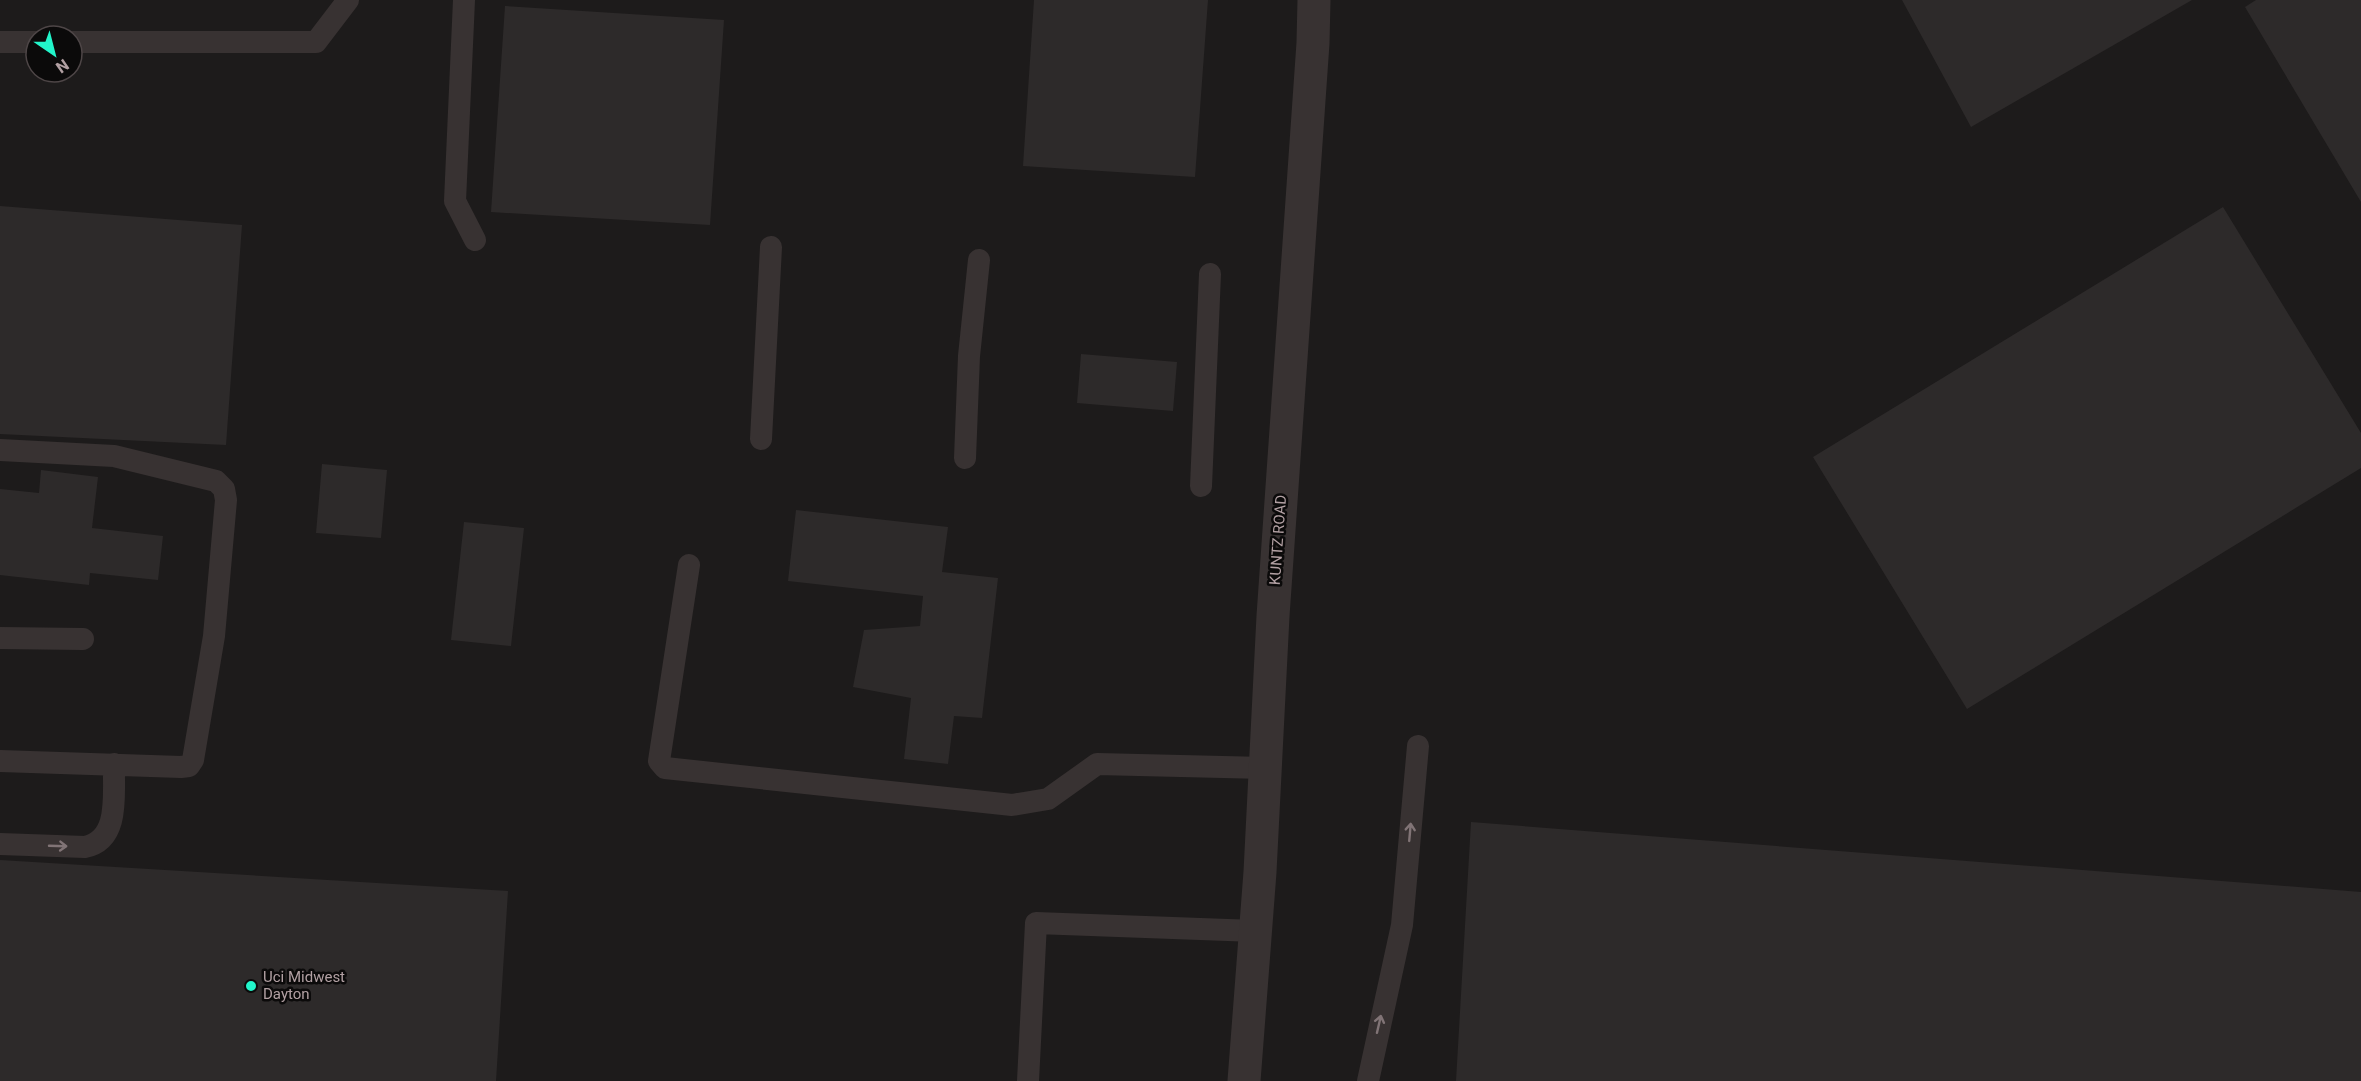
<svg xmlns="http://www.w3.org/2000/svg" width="2361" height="1081" font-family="Roboto,sans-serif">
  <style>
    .built { fill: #1d1b1b; fill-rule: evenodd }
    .building { fill: #2d2a2a }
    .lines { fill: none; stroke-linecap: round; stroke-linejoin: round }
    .service { stroke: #383232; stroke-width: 22 }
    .minor { stroke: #383232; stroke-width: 33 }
    .oneway { stroke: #817476 }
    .poi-dot { fill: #22f5ca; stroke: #0b0a0a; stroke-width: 2 }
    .labels { text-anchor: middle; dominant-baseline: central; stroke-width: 5; stroke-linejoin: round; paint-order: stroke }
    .street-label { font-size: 15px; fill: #b2a0a3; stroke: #0b0a0a }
    .poi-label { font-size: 15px; fill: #b2a0a3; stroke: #0b0a0a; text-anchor: start }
  </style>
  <rect width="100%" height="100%" fill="#110f0f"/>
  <path class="built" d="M0,0H2361V1081H0ZM36,36H72V72H36Z"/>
  <path class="building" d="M1034,0H1208L1195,177L1023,166Z
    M1902,0H2192L1971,127Z
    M2256,0H2361V202L2245,7Z
    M505,6L724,20L710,225L491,212Z
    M0,206L242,225L226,445L0,434Z
    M2223,207L2361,433V468L1967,709L1813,457Z
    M1081,354L1177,362L1173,411L1077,403Z
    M322,464L387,470L381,538L316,533Z
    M41,470L98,477L92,528L163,536L158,580L90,573L89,585L0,575V489L39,493Z
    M796,510L948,527L942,572L998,578L982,718L954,716L948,764L904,759L911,698L853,687L864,630L920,626L923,596L788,581Z
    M464,522L524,528L511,646L451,640Z
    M1471,822L2361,892V1081H1456Z
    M0,860L508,891L496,1081H0Z"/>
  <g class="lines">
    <path class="service" d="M464,0L455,201L475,240
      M0,42H36
      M72,42H316L348,0
      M761,439L771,247
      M0,450L114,456L216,481L224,489L226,500L214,636L193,760L189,766L181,767L0,761
      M965,458L969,356L979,260
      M1201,486L1210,274
      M689,565L659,761L665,768L1012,805L1048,799L1097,764L1265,768
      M0,638L83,639
      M0,844L85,847C121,840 113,792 114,764
      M1028,1081L1036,923L1255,931
      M1368,1081L1402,925L1418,746"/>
    <path class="minor" d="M1244,1081L1260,872L1273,616L1313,43L1314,0"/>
  </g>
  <defs><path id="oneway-shaft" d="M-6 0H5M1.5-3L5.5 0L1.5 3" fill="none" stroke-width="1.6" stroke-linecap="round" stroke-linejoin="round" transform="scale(1.5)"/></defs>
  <g class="oneway">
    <use href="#oneway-shaft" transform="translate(1410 832) rotate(-85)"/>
    <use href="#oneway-shaft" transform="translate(58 846) rotate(2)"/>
    <use href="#oneway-shaft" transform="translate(1379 1024) rotate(-77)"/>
  </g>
  <circle class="poi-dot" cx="251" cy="986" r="6"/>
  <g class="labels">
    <g class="street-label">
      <text transform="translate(1278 540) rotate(-86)">KUNTZ ROAD</text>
    </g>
    <g class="poi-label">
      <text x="263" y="977">Uci Midwest<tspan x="263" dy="17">Dayton</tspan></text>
    </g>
  </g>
  <g transform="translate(54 54) rotate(145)"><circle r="28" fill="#0b0a0a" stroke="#4e4647" stroke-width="1.5"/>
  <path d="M0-4.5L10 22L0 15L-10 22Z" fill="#22f5ca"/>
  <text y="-9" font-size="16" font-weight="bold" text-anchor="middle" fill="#b2a0a3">N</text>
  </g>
</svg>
